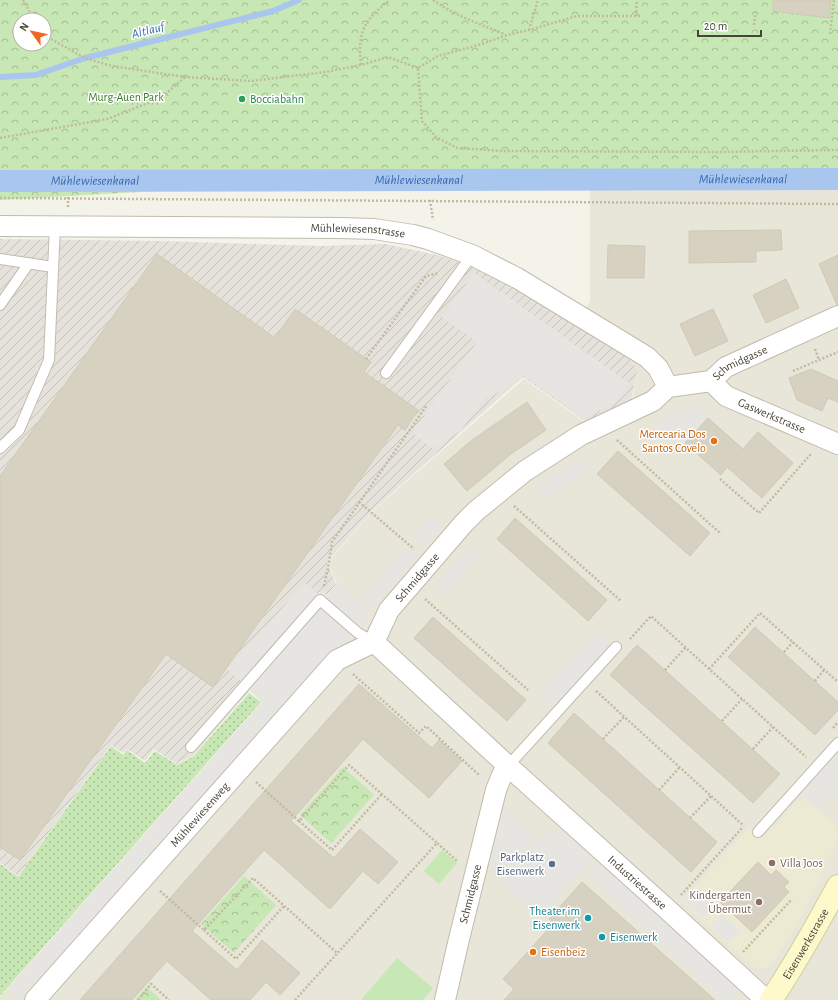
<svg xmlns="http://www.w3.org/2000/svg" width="838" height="1000" font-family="'Alegreya Sans',sans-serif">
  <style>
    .residential { fill: #e8e6d8 }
    .industrial { fill: url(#industrial-furrows) }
    .education { fill: #edead4 }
    .grass { fill: url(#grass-dots) }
    .park { fill: url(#park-crowns); fill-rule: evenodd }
    .pitch { fill: #c7e7b4 }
    .parking { fill: #e6e5e1 }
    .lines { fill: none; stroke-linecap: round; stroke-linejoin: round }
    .stream { stroke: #a9c6ee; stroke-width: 6 }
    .canal { stroke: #a9c6ee; stroke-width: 22 }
    .building { fill: #d6d1c0; stroke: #d0cab3 }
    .lane-casing { stroke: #c0bcad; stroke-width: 12 }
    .street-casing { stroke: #c0bcad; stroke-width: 22 }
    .secondary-casing { stroke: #d2cd9b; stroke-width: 24 }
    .path { stroke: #c1bb9e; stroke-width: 2.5; stroke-dasharray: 2 2; stroke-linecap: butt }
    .lane { stroke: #fff; stroke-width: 10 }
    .street { stroke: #fff; stroke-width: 20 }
    .secondary { stroke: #fdf9cb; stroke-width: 22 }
    .leisure-dot { fill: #2e9e5b; stroke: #fff; stroke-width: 1.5 }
    .food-dot { fill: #e8710a; stroke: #fff; stroke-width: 1.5 }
    .education-dot { fill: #8d6e63; stroke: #fff; stroke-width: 1.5 }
    .service-dot { fill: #5c6f8a; stroke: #fff; stroke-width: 1.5 }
    .culture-dot { fill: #0f9aa8; stroke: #fff; stroke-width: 1.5 }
    .labels { text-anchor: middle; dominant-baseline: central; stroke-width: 3; stroke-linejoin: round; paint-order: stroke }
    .park-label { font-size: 12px; fill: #3c792d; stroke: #fff }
    .leisure-label { font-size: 12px; fill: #27864d; stroke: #fff; text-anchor: start }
    .street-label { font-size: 12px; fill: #484538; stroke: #fff }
    .food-label { font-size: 12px; fill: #c56008; stroke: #fff; text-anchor: end }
    .service-label { font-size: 12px; fill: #4e5e75; stroke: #fff; text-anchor: end }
    .education-label { font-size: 12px; fill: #785e54; stroke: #fff; text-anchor: start }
    .culture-label { font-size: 12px; fill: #0d838f; stroke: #fff; text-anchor: end }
    .water-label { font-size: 13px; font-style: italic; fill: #3467b1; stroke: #fff }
  </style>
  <defs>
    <pattern id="industrial-furrows" width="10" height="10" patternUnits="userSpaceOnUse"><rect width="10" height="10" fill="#e4e2db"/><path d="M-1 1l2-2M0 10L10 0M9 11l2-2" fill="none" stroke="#c5c3bd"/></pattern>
    <pattern id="grass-dots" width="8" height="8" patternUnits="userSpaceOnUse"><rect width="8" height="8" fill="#c7e7b4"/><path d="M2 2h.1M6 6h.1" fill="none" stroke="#a4bd93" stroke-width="1.8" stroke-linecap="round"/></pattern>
    <pattern id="park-crowns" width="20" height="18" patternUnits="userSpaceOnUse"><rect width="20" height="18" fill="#c7e7b4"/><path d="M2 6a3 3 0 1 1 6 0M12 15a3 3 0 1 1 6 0" fill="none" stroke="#a4bd93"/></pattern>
  </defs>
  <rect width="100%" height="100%" fill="#f4f3ea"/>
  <path class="residential" d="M590,187H838V1000H0V997L262,702L250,691L337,584L328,562L374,510L524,379L586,423L632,401L638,369L627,356L574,328L590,301Z"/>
  <path class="industrial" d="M0,239L160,241L321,246L386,244L441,256L482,270L626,356L638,369L631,400L585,421L523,377L374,509L327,562L336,584L248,692L194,755L177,764L154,749L145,761L127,749L123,753L111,745L18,876L0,863Z"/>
  <path class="education" d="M799,799L803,802L806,799L838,828V837L816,887L797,924L771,966L765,968H756L747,961L682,901L749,827L763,838Z"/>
  <path class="grass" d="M249,693L261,702L0,996V864L18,877L111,746L123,755L127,750L145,763L155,751L177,765L194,756Z"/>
  <path class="park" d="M0,0H838V182L419,176L0,200ZM20,20H44V44H20Z
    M343,767L374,795L331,843L300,815Z
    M244,876L276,905L234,953L201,924Z
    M147,987L161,1000H135Z"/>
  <path class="pitch" d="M261,91L262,102L222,107L221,96Z
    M442,850L457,863L439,884L424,871Z
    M397,958L433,988L423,1000H361Z"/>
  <path class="parking" d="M474,273L629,383L617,401L584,419L524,376L500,392L486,396L461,430L434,449L412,433L477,342L442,317Z
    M694,405L707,417L680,448L651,423Z
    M582,459L589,471L545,498L535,488Z
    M430,516L443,527L426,547L413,536Z
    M470,545L481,554L444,596L433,586Z
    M406,546L418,556L371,610L359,600Z
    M305,583L317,593L324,591L327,595L337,584L369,612L364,624L325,659L21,999L9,989L264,701L227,669Z
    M598,630L616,647L557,712L539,695Z
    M838,743V786L818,809L796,789Z
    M505,808L535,838L521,852L524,856L549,828L559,837L564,832L593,857L538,918L500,882L518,863L514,860L501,876L490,865Z
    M599,861L738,990L729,1000H723L587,874Z
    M696,888L714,905L702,918L684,901Z
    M721,914L740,931L729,943L710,926Z"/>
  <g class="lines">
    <path class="stream" d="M0,77L36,75L85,58L273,11L299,0"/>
    <path class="canal" id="s1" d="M0,181L838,179"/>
  </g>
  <path class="building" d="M773,0H831L829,18L773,11Z
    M781,230L782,250L756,251V262L689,263V231Z
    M608,245L645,246L644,278H607Z
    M157,254L275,338L295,309L371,362L364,372L418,410L405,430L398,425L213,687L166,654L20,860L0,847V476Z
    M838,255V305H837L819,264Z
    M786,279L799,308L766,323L753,295Z
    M713,309L728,341L695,356L680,324Z
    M811,369L838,381V402L828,398L822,411L797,400L789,378Z
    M527,402L546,430L511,454L467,491L444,464L472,440Z
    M708,418L743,449L758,432L793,463L762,498L727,467L721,475L685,443Z
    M618,451L710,533L690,556L597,474Z
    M515,518L607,600L588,621L497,539Z
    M433,617L526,700L507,721L414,638Z
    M755,627L838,702V710L815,735L728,657Z
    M637,645L780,774L753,803L610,675Z
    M359,684L432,748L439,740L462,761L429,798L363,739L291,821L334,858L360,829L398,862L378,884L363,871L330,909L264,850L192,931L237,970L262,940L300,973L280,995L266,982L250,1000H211L167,961L132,1000H80Z
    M574,713L717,842L691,872L548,743Z
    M758,862L771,875L776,870L789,882L784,887L789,892L752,932L720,902Z
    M582,882L715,1000H504L514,989L503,979L554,923L549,919Z"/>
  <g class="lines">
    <g class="lane-casing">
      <path id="lane" d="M0,259L53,267
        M0,305L29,263
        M386,373L472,255
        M0,448L19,430L49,360L55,226
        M191,747L320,600L358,633L374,642
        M508,766L616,647
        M758,832L838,743"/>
    </g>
    <g class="street-casing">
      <g id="street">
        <path id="s2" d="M0,226L341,228L374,229L413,235L428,239L472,255L517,278L647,357L658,368L668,387"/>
        <path id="s3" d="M711,381L726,396L838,444"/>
        <path id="s4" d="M508,766L668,910L766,1000"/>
        <path id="s5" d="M35,1000L337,660L374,642"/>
        <path id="s6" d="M445,1000L459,939L496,790L502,775L508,766L374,642L389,610L464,523L476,511L525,471L581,435L653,401L668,387L711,381L726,367L838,316"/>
      </g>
    </g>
    <g class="secondary-casing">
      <g id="secondary">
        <path id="s7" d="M771,1000C796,963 817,925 838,886"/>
      </g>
    </g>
    <path class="path" d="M23,0L34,20
      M433,0C455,16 481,24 506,35
      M636,16L637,0
      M640,16H577L529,30L507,35L482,44L438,56L418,68L422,121L436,137L457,148L503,151L717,152L838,150
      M754,25L756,9
      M529,30L538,0
      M830,34L834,0
      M44,35L85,58L112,66L185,77L251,81L325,72L361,65L388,57L418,68
      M361,65C357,32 364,20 390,0
      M0,138L107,119L161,98L185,77
      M0,198L838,204
      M430,200L433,220
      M68,207V197
      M815,349L819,360
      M366,359L426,276L439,273
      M793,371L838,352
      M617,440L721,534
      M720,479L759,513L811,454
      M359,502L414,549
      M514,506L621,601
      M324,586L328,568L332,542L427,405
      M425,599L528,690
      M630,639L651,616L806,757
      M784,652L793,642
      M709,669L760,613L838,682
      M665,670L686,647
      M353,674L419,733L426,726L479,775
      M815,681L824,670
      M596,691L744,826
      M722,721L742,699
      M833,728L838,722
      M603,739L624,717
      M753,749L773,727
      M256,782L299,821L349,765L437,843
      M659,790L679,768
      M690,818L711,796
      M299,821L332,850L382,794
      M160,891L204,930L253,878L337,953
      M681,895L742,828
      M204,930L236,959L284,906
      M743,952L792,899
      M138,1000L151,984L169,1000
      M295,1000L437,843L456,860L458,858"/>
    <use href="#lane" class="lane"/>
    <use href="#street" class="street"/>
    <use href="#secondary" class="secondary"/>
  </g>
  <circle class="leisure-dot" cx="242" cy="99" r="4"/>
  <g class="food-dot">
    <circle cx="714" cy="441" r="4"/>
    <circle cx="533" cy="952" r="4"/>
  </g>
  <g class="education-dot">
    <circle cx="772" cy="863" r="4"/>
    <circle cx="759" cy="902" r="4"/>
  </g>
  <circle class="service-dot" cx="552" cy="864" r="4"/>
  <g class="culture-dot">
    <circle cx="588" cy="918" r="4"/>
    <circle cx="602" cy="937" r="4"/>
  </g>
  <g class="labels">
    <g class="park-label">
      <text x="126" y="97">Murg-Auen Park</text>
    </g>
    <g class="leisure-label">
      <text x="250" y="99">Bocciabahn</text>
    </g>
    <g class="street-label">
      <text stroke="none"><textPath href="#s2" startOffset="358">Mühlewiesenstrasse</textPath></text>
      <text stroke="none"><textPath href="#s6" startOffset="901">Schmidgasse</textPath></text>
      <text stroke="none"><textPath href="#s3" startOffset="71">Gaswerkstrasse</textPath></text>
      <text stroke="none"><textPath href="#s6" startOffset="504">Schmidgasse</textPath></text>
      <text stroke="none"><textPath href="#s5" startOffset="248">Mühlewiesenweg</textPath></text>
      <text stroke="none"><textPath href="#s4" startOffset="174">Industriestrasse</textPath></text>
      <text stroke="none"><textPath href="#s6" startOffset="109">Schmidgasse</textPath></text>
      <text stroke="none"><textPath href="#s7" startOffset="66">Eisenwerkstrasse</textPath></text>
    </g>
    <g class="food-label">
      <text x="706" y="434">Mercearia Dos<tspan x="706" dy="14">Santos Covelo</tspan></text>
      <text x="541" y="952" text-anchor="start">Eisenbeiz</text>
    </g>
    <g class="service-label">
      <text x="544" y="857">Parkplatz<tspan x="544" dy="14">Eisenwerk</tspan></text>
    </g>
    <g class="education-label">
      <text x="780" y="863">Villa Joos</text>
      <text x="751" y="895" text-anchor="end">Kindergarten<tspan x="751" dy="14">Übermut</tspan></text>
    </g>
    <g class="culture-label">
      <text x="580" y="911">Theater im<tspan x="580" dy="14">Eisenwerk</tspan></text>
      <text x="610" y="937" text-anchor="start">Eisenwerk</text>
    </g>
    <g class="water-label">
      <text transform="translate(148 31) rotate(-14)">Altlauf</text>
      <text stroke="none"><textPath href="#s1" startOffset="95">Mühlewiesenkanal</textPath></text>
      <text stroke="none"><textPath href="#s1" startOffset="419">Mühlewiesenkanal</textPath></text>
      <text stroke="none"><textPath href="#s1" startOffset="743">Mühlewiesenkanal</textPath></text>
    </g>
  </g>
  <g transform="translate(32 32) rotate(303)"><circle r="19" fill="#ffffff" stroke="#b6b5af"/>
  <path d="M0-3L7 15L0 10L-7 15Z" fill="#f26623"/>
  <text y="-6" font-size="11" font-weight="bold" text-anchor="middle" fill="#484538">N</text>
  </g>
  <path d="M698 30v6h63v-6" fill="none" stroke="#484538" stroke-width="2"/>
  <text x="704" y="30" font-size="12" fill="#484538" stroke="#ffffff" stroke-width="3" paint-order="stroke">20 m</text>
</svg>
